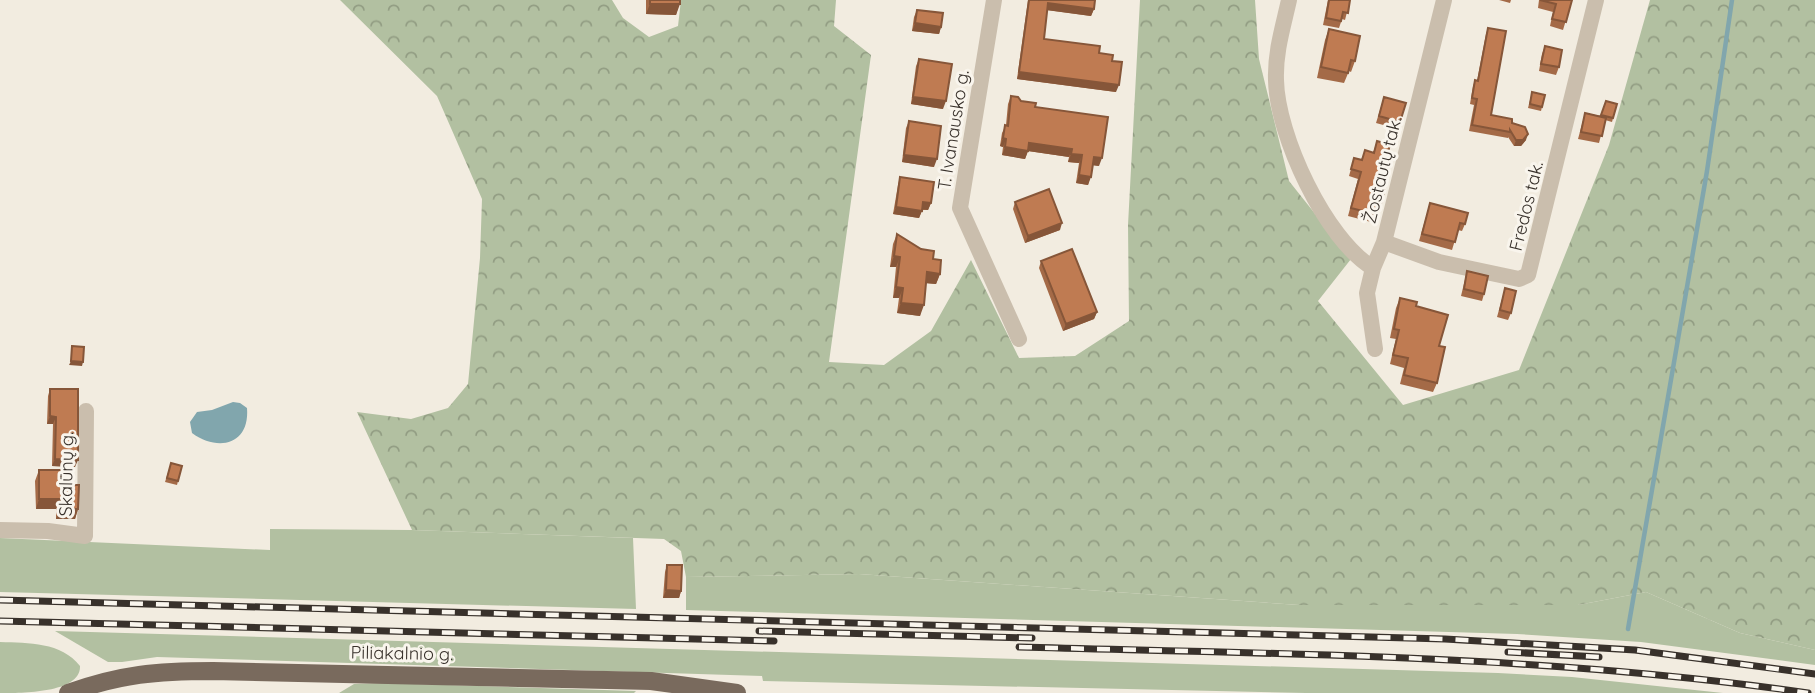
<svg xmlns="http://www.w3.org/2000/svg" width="1815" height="693" font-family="Quicksand,sans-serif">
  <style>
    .green { fill: #b2c0a1 }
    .forest { fill: url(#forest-crowns) }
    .water { fill: #81a6ad }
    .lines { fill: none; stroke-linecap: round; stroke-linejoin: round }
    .stream { stroke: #81a6ad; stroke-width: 4.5 }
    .minor { stroke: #cabead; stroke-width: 16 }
    .major { stroke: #796a5d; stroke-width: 18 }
    .rail-casing { stroke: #38312b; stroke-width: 7 }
    .rail { stroke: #f9f5ed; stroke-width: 4.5; stroke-dasharray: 13; stroke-linecap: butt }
    .wall { fill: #a46a47 }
    .shaded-wall { fill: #865639 }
    .building { fill: #bf7b52; stroke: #865639; stroke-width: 2 }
    .labels { text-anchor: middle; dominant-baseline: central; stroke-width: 6; stroke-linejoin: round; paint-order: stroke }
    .street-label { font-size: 18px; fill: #38312b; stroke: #f9f5ed }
  </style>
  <defs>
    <pattern id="forest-crowns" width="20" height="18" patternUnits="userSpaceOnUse" patternTransform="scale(1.75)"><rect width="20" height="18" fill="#b2c0a1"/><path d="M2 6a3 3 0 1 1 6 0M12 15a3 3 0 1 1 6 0" fill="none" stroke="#929d83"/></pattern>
  </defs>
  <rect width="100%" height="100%" fill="#f2ece0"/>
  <path class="green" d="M270,529L412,530L633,538L636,609L0,592V538L270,550Z
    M859,574L1299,605H1578L1646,592L1740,633L1815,650V665L1641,642L1517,634L686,610V577Z
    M55,631L1498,673L1572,677L1723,693H1306L763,681L762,676L157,657L122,662H108Z
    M0,642C29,643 61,642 80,666C81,693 22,693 0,693Z
    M384,683L636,691L634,693H339L354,684Z"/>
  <path class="forest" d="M340,0H612L623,18L649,37L678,26L681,0H836L834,26L871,55L829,362L884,365L931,331L971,260L1019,358L1075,356L1129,321L1128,225L1140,0H1255L1259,59L1289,181L1351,259L1318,301L1403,405L1519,370L1609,145L1650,0H1815V650L1740,633L1646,592L1578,605H1299L859,574L686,577L681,551L664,539L412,530L357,412L411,419L448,408L468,384L480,258L482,199L437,96Z"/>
  <path class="water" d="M233,402L240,403L247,408C250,445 218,452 192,433L190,422L197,412L212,410Z"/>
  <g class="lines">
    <path class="stream" d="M1628,629L1707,171L1732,0"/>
    <path class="minor" d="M994,0L960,208L1019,339
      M1289,0C1283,27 1275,52 1276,80C1277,135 1325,239 1373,268
      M1384,242L1439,262L1519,279L1528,275L1596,0
      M1375,349L1367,293L1373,268L1384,242L1444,0
      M0,530L48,531L85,536L86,411"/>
    <path class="major" d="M68,693C121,674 157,671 213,671L651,681L737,693"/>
    <g class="rail-casing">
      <path id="rail" d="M0,600L1445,639L1635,650L1815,674
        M0,621L774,641
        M759,631L1032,638
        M1019,647C1283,654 1547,655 1808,693
        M1508,652L1599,657"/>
    </g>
    <use href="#rail" class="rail"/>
  </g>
  <path class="wall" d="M646,0H680L676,15L646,14Z
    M1028,0H1095L1094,9L1091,16L1047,10L1044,39L1099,53L1112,61L1116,92L1017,79Z
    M1328,0H1350L1345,20L1342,19L1339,28L1323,25Z
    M1499,0H1511L1510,3Z
    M1539,0H1572L1563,30L1550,26L1553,12L1538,8Z
    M917,10L941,27L939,34L912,31L914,17Z
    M1488,28L1491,115L1512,123L1526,140L1521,146H1514L1508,137V138L1469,131L1474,105L1470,104L1473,86L1475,80L1477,81L1486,34Z
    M1329,29L1355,61L1351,72L1349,71L1344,83L1317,78L1325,40Z
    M1545,46L1559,67L1556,75L1539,71L1542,54Z
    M919,59L943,109L911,104L916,66Z
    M1532,92L1542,107L1541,111L1528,108Z
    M1011,96L1035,107L1099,166L1093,165L1088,185L1076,183L1079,163L1068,162L1069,157L1028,151L1025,159L1002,155L1003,147L1000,146L1002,133L1006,125L1008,104Z
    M1384,97L1400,122L1398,129L1376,123Z
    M1606,101L1617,104L1612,122L1605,120L1599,143L1578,139L1585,113L1601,116Z
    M909,121L934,167L902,162L906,128Z
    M1377,141L1378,186V215L1375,223L1348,216L1358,179L1349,176L1354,158L1362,160L1365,150L1373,153Z
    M900,177L931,203L928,210H922L919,218L893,214L898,185Z
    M1015,202L1060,230L1025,243L1013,209Z
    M1430,203L1465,224L1462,231L1458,230L1452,250L1419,241Z
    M897,234L933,259L940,274L936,284L926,283L920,316L897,313L899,298H893L896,267H890L893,244Z
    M1041,261L1097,312L1094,319L1063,331L1039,268Z
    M1467,271L1484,294L1482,301L1461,296Z
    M1505,288L1511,313L1508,320L1497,317Z
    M1400,298L1416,306L1439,346L1437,383L1433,392L1400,384L1404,368L1390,364L1396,339L1390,338L1396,308Z
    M50,389L75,467L52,466L53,424H47L48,396Z
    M171,463L182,466L177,485L165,482Z
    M39,470L65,485L78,509L75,519H56V509H36L35,481Z
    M667,565L681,591L679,598H663L665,572Z"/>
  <path class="shaded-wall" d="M1048,3L1094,9L1091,16L1046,10Z
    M650,4H680L676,15L646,14Z
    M915,23L941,27L939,34L912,31Z
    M1019,72L1119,85L1116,92L1017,79Z
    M913,97L946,101L943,109L911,104Z
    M1528,134L1526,140L1521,146H1514L1516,140Z
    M1003,138L1006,139L1003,147L1000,146Z
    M1029,143L1072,149L1069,157L1028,151L1025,159L1002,155L1005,147Z
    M1071,154L1082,155L1079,163L1068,162Z
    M904,155L937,159L934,167L902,162Z
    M1094,157L1102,158L1099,166L1091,165Z
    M1079,175L1091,177L1088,185L1076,183Z
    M923,202L931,203L928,210L920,209Z
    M896,207L922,211L919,218L893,214Z
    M1062,223L1060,230L1025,243L1028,236Z
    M894,256L900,257L896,267H890Z
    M927,272L940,274L936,284L924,283Z
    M896,287L903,288L899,298H893Z
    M901,303L924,305L920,316L897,313Z
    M1097,312L1094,319L1063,331L1066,324Z
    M71,361L83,362L82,366L69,365Z
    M50,416L56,417L53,424H47Z
    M55,459L78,460L75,467L52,466Z
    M39,499H60L56,509H36Z
    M60,509H78L75,519H56Z
    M666,590L681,591L679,598H663Z"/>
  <path class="building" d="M650,0H680V4H650Z
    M1029,0H1095L1094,9L1048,3L1044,39L1100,46L1099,53L1113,55L1112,61L1122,62L1119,85L1019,72Z
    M1329,0H1350L1348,13L1343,12L1341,21L1326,18Z
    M1540,0H1572L1566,22L1552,19L1556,4Z
    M917,10L943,13L941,27L915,23Z
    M1488,28L1506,31L1491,115L1512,119V123L1525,127L1528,134L1523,140H1516L1510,130V132L1472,125L1477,99L1472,98L1475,80L1478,81Z
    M1329,29L1360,36L1355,61L1351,60L1348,73L1321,67Z
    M1545,46L1562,50L1559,67L1541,64Z
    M919,59L952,64L946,101L913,97Z
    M1532,92L1545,95L1542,107L1530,104Z
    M1011,96L1018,97L1021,101L1036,103L1035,107L1108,117L1102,158L1094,157L1091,177L1079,175L1082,155L1071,154L1072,149L1029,143L1028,151L1005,147L1006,139L1003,138L1005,125L1008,126Z
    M1384,97L1406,103L1400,122L1379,116Z
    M1606,101L1617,104L1613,118L1601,115Z
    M1585,113L1606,118L1602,136L1581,132Z
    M909,121L941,126L937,159L904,155Z
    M1377,141L1390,145L1378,186L1385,188L1378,215L1351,208L1361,172L1351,169L1354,158L1362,160L1365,150L1374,153Z
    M900,177L934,182L931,203L923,202L922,211L896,207Z
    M1049,189L1062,223L1028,236L1015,202Z
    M1430,203L1468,213L1465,224L1460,223L1455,242L1422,234Z
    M897,234L921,249L934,251L933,259L941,260L940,274L927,272L924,305L901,303L903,288L896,287L900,257L894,256Z
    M1072,249L1097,312L1066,324L1041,261Z
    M1467,271L1488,276L1484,294L1464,289Z
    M1505,288L1516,291L1511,313L1500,310Z
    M1400,298L1417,302L1416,306L1448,315L1439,346L1445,347L1437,383L1404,375L1408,358L1393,355L1399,330L1394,329Z
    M72,346L84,347L83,362L71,361Z
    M50,389H78V460L55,459L56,417L50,416Z
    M171,463L182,466L178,481L167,478Z
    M39,470H65V485H79L78,509H60V499H39Z
    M667,565H682L681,591L666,590Z"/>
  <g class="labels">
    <g class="street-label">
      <text transform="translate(953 130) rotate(-81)">T. Ivanausko g.</text>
      <text transform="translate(1382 170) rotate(-76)">Žostautų tak.</text>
      <text transform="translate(1526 206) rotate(-76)">Fredos tak.</text>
      <text transform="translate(66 474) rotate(-89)">Skalūnų g.</text>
      <text transform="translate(402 653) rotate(1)">Piliakalnio g.</text>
    </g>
  </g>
</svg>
